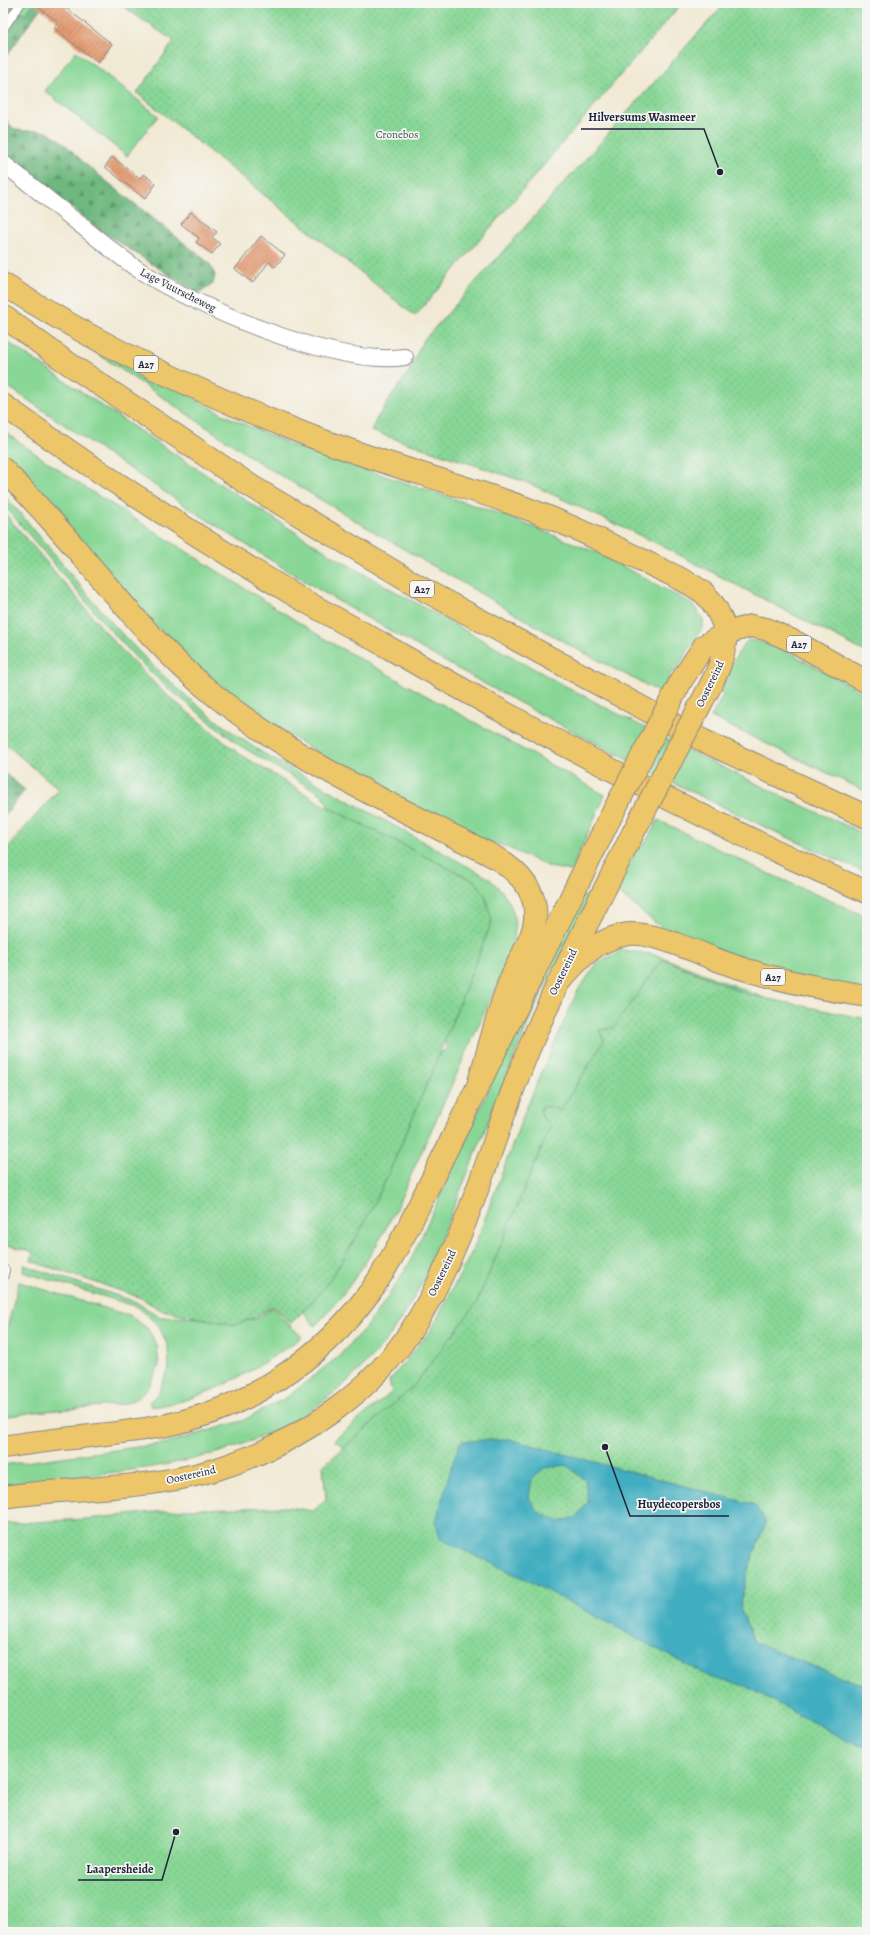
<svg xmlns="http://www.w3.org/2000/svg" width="870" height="1935" font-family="Alegreya,serif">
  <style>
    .grass { fill: #88d796; stroke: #557c68 }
    .forest { fill: url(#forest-firs); stroke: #486d5d }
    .park { fill: url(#park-dots); stroke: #557c68 }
    .water { fill: #41adc0; stroke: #32687e; fill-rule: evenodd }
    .building { fill: url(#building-hatch) }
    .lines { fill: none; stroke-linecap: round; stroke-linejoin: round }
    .lane-casing { stroke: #8a8687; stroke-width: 10 }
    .street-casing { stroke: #8a8687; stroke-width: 18 }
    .primary-casing { stroke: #8a8687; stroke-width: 24 }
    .highway-casing { stroke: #8a8687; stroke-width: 24 }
    .lane { stroke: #fff; stroke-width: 8 }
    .street { stroke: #fff; stroke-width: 16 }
    .primary { stroke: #ecc669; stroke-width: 22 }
    .highway { stroke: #ecc669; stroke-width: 22 }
    .primary-bridge-casing { stroke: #8a8687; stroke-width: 24; stroke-linecap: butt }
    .primary-bridge { stroke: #ecc669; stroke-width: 22 }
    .labels { text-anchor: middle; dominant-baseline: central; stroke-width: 3.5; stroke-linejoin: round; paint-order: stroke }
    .shield { fill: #f6f6f2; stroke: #626272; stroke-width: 1 }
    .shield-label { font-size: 10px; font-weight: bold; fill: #22223b }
    .park-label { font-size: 11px; fill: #415856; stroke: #f6f6f2 }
    .street-label { font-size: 11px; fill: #22223b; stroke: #f6f6f2 }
    .leader { fill: none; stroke: #22223b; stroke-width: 1.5 }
    .callout-dot { fill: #22223b; stroke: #f6f6f2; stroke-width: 1.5 }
    .callout-label { font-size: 12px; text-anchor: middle; font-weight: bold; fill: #22223b; stroke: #f6f6f2; stroke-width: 3.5; stroke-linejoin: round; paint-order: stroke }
  </style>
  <defs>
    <pattern id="forest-firs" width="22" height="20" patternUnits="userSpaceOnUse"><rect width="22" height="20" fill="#6eb87f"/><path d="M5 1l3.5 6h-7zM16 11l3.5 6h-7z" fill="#5a9569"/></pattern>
    <pattern id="park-dots" width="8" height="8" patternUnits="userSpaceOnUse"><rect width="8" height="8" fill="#88d796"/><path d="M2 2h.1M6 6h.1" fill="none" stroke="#75b882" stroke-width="1.8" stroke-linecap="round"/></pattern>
    <pattern id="building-hatch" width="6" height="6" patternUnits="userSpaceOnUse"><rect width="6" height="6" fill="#e2986d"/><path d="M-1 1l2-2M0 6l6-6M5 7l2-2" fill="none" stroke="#b77c5b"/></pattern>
  </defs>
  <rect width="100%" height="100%" fill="#f6f6f2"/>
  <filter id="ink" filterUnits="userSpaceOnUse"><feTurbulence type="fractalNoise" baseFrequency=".025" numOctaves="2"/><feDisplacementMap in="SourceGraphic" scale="8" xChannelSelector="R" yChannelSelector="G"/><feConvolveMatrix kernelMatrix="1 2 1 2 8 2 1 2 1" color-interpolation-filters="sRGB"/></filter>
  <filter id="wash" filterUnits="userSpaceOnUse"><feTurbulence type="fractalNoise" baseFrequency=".012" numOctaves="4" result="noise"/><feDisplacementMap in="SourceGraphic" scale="16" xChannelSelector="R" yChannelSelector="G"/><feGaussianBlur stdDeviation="0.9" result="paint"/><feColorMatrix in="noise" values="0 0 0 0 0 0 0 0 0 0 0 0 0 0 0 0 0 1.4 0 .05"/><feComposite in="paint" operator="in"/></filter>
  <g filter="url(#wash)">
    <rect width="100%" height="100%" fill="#f1e9d3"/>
    <path class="grass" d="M76,51L158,116L127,156L45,91Z
      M46,319L167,383L226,416L294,446L500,514L598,553L692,604L703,619V626L675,672L672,671L661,693L571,646L371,530L260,463Z
      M3,339C111,412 219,485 330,554C370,578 411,600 452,623C587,700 725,772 867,835V873C711,805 559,727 412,643C377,623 342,604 308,583C204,520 104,452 3,383Z
      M3,431L78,483L328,641L605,795L571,871L550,867L504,846L473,837L354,774L293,738L250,709L193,663L143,613L32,483L3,453Z
      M3,494C51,547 93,606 144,657C182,695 223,728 269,757L487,877C514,899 519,917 512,951L393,1215C372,1256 347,1293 315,1326L298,1306L439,1052L445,1051L447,1048L445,1042L323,795L239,745L167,687L138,660L105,624L3,504Z
      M749,640L776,645L867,695V792L711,717L724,693L720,691C726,679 738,647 749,640Z
      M658,820L763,871L867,917V989L786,975L662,928L615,890L640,843L644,845Z
      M582,895L589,898L534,1009L425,1278C411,1302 398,1327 379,1349C273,1471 150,1466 3,1485V1465L167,1443L242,1421L287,1397L338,1357L365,1328L387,1298L409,1264L526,1007Z
      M623,950L657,955L767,999L357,1456L334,1440L392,1392L389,1381L431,1330L474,1248L525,1111L577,992L598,962Z
      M24,1265L136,1302L160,1317L256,1319L272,1308L302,1337C266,1362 230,1386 188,1399C176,1403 164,1405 152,1407L149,1402L158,1393L169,1368L168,1347L159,1326L138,1307L23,1272Z
      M19,1282L131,1316L148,1329L157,1346L159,1366L149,1386L139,1397L124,1404L35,1412L3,1417V1344Z"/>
    <path class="forest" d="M3,3H44L3,61Z
      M3,110C13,146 33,121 54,136C67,144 78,158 90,168C129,200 170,231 209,263L215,275L213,284L200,293L194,291L97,228L3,155Z
      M3,772L25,790L3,817Z"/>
    <path class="park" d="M9,3H34L25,15Z
      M118,3H682L415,316L137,93L174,41Z
      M725,3H867V653L658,544L526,482L371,431L377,418L409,371L423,341Z
      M3,511L115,643L163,692L238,753L322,804L476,882L485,895L492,921C465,989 439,1057 410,1124C382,1190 346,1274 291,1323L273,1306L253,1318L235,1325L161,1310L139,1297L31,1261L33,1252L3,1244V853L59,789L3,742Z
      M663,959L749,995L867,1019V1932H3V1524L86,1519L186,1509L288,1507L313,1511L326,1499L323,1466L413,1387L476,1304L551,1125L542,1117L540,1108L549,1106L560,1111L604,1041L599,1030L613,1028Z"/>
    <path class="water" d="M509,1439L755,1505L766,1522L747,1573L740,1608L754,1642L830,1673L867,1686V1747L852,1743L745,1686L712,1678L529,1581L440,1539L436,1521L454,1458L461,1441ZM566,1465L585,1480L588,1502L576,1517L559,1522L537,1511L529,1497L532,1480L544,1468Z"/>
    <g id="blocks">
      <path class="building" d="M33,3H70L66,8L112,44L98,63L54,28L58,22Z
        M112,157L140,178L144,174L156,184L145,199L105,167Z
        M191,212L217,232L212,237L220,244L212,254L196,242L199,238L181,224Z
        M261,236L285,255L275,267L269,262L253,283L235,269Z"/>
    </g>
  </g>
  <g filter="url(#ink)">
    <use href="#blocks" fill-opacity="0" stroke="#8a8687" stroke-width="1"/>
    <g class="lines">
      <g class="lane-casing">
        <path id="lane" d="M3,29L21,3
          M3,1270H5L3,1278"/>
      </g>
      <g class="street-casing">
        <path id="street" d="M3,163C33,187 63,211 93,235C107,246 121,258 136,268C195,307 335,367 405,357"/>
      </g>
      <g class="primary-casing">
        <path id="primary" d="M681,681L704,646L726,633
          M706,694C717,674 725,656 726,633
          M3,1447C56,1438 109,1436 162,1426C246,1410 319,1361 370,1292C384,1273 395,1251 407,1230L609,820
          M3,1497C79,1486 160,1491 232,1464C304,1438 373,1392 414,1326C467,1242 490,1143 528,1051C559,976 597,905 633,833"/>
      </g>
      <g class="highway-casing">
        <path id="highway" d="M3,284C94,343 194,390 295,430C371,461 451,481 528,509C566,523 603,541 640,559C658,569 690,581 705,594C716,605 722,618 726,633L751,626L766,629L797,643L867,682
          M3,316L62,359L251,486L428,592L704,741L867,817
          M3,405C98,473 196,536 296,596C327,614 360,631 391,649C546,738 704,821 867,892
          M3,469C18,485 34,501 49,518C103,578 150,643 213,694C297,762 398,807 493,856C523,874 545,899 531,936C525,952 515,967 509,983C497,1015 489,1049 479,1082
          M557,984C577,961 597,937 630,934C657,932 706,957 734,966C777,980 822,989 867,996"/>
      </g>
      <use href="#lane" class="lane"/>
      <use href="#street" class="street"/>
      <use href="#primary" class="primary"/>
      <use href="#highway" class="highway"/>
      <g class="primary-bridge-casing">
        <path id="primary-bridge" d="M609,820L681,681
          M633,833L706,694"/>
      </g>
      <use href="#primary-bridge" class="primary-bridge"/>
    </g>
  </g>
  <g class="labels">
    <g class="shield">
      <rect x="134" y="356" width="24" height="16" rx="3"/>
      <rect x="410" y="581" width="24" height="16" rx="3"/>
      <rect x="787" y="636" width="24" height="16" rx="3"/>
      <rect x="761" y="969" width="24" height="16" rx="3"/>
    </g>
    <g class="shield-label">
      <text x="146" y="364">A27</text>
      <text x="422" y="589">A27</text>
      <text x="799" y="644">A27</text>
      <text x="773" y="977">A27</text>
    </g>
    <g class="park-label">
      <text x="397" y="134">Cronebos</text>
    </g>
    <g class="street-label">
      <text transform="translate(178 290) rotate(27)">Lage Vuurscheweg</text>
      <text transform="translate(710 684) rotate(-64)">Oostereind</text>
      <text transform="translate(563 972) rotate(-64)">Oostereind</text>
      <text transform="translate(442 1273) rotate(-64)">Oostereind</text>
      <text transform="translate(191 1475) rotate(-13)">Oostereind</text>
    </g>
  </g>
  <path class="leader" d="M720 172L704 129H581M605 1447L630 1516H729M176 1832L162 1880H78"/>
  <g class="callout-dot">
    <circle cx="720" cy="172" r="4"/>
    <circle cx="605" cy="1447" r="4"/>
    <circle cx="176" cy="1832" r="4"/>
  </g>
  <g class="callout-label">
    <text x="642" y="121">Hilversums Wasmeer</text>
    <text x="679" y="1508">Huydecopersbos</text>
    <text x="120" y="1873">Laapersheide</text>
  </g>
  <rect width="870" height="1935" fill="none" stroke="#f6f6f2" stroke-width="16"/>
</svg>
